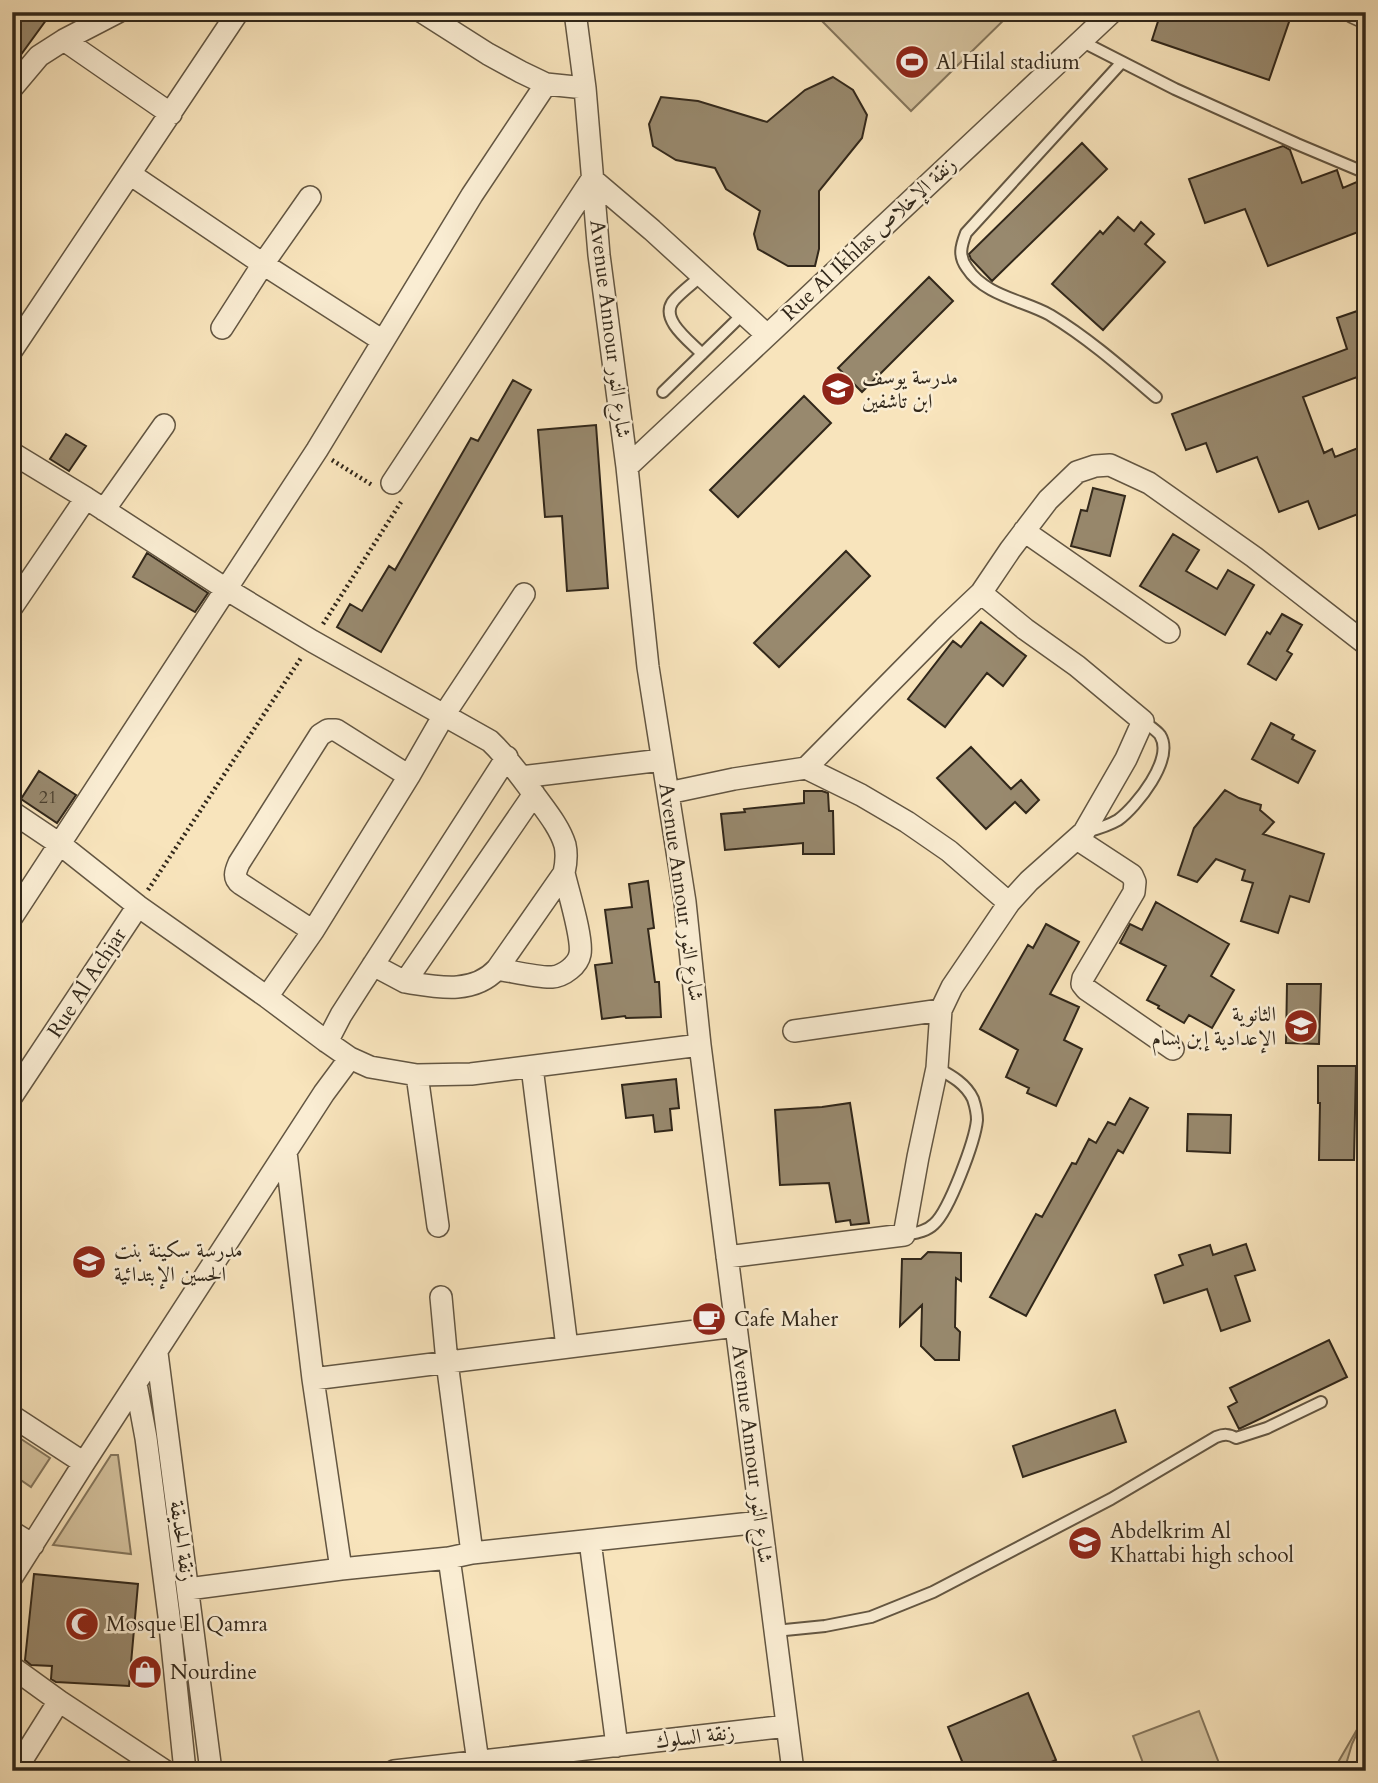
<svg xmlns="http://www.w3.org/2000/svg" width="1378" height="1783" font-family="Cardo,Amiri,serif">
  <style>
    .green { fill: #d6c4a0; stroke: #84765d; stroke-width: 2 }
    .building { fill: #98896e; stroke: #31271a; stroke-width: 2 }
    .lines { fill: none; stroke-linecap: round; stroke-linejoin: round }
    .service-casing { stroke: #635642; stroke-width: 14 }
    .minor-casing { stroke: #635642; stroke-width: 24 }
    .path { stroke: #31271a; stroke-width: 4.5; stroke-dasharray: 2 3.5; stroke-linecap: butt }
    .service { stroke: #faedd3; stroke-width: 10 }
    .minor { stroke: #faedd3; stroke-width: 21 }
    .labels { text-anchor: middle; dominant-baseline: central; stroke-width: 5; stroke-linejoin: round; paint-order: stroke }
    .number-label { font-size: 18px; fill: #4b402f }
    .poi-label { font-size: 21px; fill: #31271a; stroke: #faedd3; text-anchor: start }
    .street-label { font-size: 21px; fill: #31271a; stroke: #faedd3 }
  </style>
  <rect width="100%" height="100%" fill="#f8e4bc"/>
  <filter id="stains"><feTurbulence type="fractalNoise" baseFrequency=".00286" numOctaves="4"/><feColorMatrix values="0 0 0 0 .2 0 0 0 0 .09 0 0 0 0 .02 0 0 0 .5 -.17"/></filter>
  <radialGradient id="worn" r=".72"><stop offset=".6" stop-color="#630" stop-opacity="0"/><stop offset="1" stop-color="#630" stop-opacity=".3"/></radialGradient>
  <path class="green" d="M813,12H1012L911,111Z
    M12,1433L50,1458L31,1487L12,1474Z
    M111,1455H118L131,1554L53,1545Z
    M1199,1711L1222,1771H1146L1133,1736Z
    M1366,1714L1352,1744L1344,1771H1333Z"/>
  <path class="building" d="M12,12H52L12,67Z
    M1161,12H1271L1290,19L1269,80L1152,40Z
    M833,77L853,90L867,115L862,138L819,191V249L815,266H788L758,249L754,234L760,211L726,189L715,168L676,160L653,146L649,124L661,97L698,101L767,122L805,90Z
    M1082,143L1107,169L992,281L971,259L969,254Z
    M1283,146L1290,150L1302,183L1337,170L1343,188L1359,181L1366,199V229L1268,266L1245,209L1205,223L1189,179Z
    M1118,217L1134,231L1141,222L1154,234L1145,244L1165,262L1103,330L1052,284L1100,231L1103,234Z
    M929,277L953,301L862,392L838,368Z
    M1366,308V394H1363L1357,377L1303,397L1324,453L1332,449L1335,457L1366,445V511L1319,529L1308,501L1279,512L1257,457L1217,472L1206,443L1186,450L1172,414L1347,349L1337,318Z
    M513,380L531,390L381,652L337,627L350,604L362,611L389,566L395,570L471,438L478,441Z
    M804,396L831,423L738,517L710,490Z
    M596,425L608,588L567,591L562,516L545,517L538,430Z
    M66,434L86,446L69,471L50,459Z
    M1093,488L1125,496L1110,556L1071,546L1081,510L1087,511Z
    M1173,534L1199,550L1186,571L1217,589L1228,570L1254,585L1225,635L1140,586Z
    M846,551L870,576L779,667L754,643Z
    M147,553L208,593L195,612L133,577Z
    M1282,614L1302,625L1287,651L1292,654L1276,680L1248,664L1267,632L1270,634Z
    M981,622L1026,656L1003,686L987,673L945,727L908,699L953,641L961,647Z
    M1271,723L1294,735L1292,739L1315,751L1298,783L1252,759Z
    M971,747L1011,789L1021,780L1039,800L1026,813L1015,802L986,829L937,778Z
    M39,771L76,795L57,823L21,799Z
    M1225,790L1239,798L1261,805L1260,810L1274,822L1263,834L1324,854L1309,902L1290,896L1278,933L1241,921L1253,883L1242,880L1245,870L1216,859L1197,882L1178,875L1194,828Z
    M804,791H822L828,793L829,811H833L834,854H803V843L725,850L721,814L745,812L744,809L804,803Z
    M648,881L654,928L648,929L655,982H659L661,1017L626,1018L625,1016L602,1019L595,965L612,963L605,910L632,907L629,884Z
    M1156,902L1229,944L1211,976L1234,990L1212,1028L1189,1015L1184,1023L1158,1008L1159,1006L1147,1000L1166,966L1120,943L1130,924L1142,930Z
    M1046,924L1079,942L1050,994L1079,1007L1064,1040L1082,1049L1056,1106L1027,1093L1029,1088L1006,1077L1018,1050L980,1029L1028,945L1033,948Z
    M1287,984H1321L1319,1044L1286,1043Z
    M1318,1066H1356L1354,1160H1319L1320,1103H1318Z
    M676,1079L679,1108L670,1109L672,1130L655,1132L653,1115L626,1118L622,1085Z
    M1130,1098L1148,1108L1123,1153L1118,1150L1026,1316L990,1297L1036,1214L1042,1217L1072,1163L1076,1164L1089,1139L1096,1143L1108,1122L1115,1125Z
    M850,1103L869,1223L851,1225L850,1220L836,1222L829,1183L780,1185L775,1110L822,1107Z
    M1188,1114L1231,1115L1230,1153L1187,1151Z
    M1246,1244L1255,1270L1235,1276L1250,1321L1221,1331L1207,1289L1164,1303L1155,1275L1183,1265L1179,1255L1210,1245L1213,1255Z
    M928,1252L961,1253V1281L956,1278L955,1327L960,1332L959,1360H935L921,1346L922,1305L900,1326L902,1259H921Z
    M1329,1340L1347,1377L1239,1429L1228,1407L1237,1402L1230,1388Z
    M1115,1410L1126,1442L1023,1477L1013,1446Z
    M34,1574L138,1584L129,1686L56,1682L51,1679L52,1666L31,1665L25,1660Z
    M1028,1693L1056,1760L1030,1771H966L948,1727Z"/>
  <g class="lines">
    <g class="service-casing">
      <path id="service" d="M1081,41L1175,89L1297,144L1366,173
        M1122,62L966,233C961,246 958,256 967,268C985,296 1023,300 1050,315C1088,338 1122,368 1156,397
        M702,275C695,282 677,295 672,303C661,321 691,342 702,354
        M663,392L744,313
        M1086,832C1097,829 1108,826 1118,820C1136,807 1175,759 1160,735C1156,730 1148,725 1143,721
        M904,1235C914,1233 926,1232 934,1224C949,1211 975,1141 977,1120C977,1114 975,1105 973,1099C966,1084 952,1076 937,1068
        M775,1631L825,1626L871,1617L933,1592L1111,1499L1216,1437C1224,1434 1229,1434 1236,1438L1267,1428L1321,1402"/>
    </g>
    <g class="minor-casing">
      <path id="minor" d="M422,12L488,54L521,72L546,84L585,88
        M575,12L585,88L599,255L627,467L648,667L685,902L700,1045L793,1771
        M1353,12L1366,18
        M64,40L171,114
        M12,88L39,56L64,40L118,12
        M130,174L263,264L383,341
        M222,328L263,264L310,197
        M12,350L238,12
        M12,453L86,498L226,589L312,641L490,741C509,759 521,777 536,797C547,812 560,828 565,845C567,854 566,864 564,873L497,969C473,995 437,987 405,982
        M627,467L1112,12
        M392,483L592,179L652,230L767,335
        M104,510L164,425
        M1024,531L1169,632
        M12,607L86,498
        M806,768L944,628L981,593L1010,550L1048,500L1077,472L1095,466L1110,465L1149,483L1254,557L1366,644
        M409,776L444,715L524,594
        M521,777L662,760
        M668,793L734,779L806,768L861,795L907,822L949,851L1009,903
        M12,812L61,845L138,906L267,997L327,1042L350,1058L370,1067L417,1075L471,1074L700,1045
        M1077,839L1132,875L1135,882L1134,892L1083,978L1082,984L1086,989L1173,1049
        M12,917L317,450L472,195L546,84
        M373,965L405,982L534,794
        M497,969C511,971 539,978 552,977C564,976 578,965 580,954C583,938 568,891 564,873
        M267,997L313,931L409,776L336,730H328L320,735L239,863C235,872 233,878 241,884L313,931
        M794,1031L941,1010
        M327,1042L341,1015L507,757
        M532,1067L567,1347
        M417,1075L438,1226
        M12,1096L138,906
        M286,1152L313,1379L341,1569
        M727,1257L904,1235L918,1157L937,1068L941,1010L952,987L1009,903L1029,881L1084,832L1126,759L1143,721L1077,666L1025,629L981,593
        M441,1297L447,1362L472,1553
        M157,1353L211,1771
        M313,1379L736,1326
        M136,1384L146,1438L169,1616L185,1771
        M12,1416L84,1463
        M12,1532L33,1545
        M590,1541L617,1746
        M449,1558L478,1762
        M12,1577L84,1463L324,1093L350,1058
        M188,1589L341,1569L449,1558L472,1553L761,1522
        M12,1667L59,1701L165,1771
        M15,1771L59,1701
        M394,1771L787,1726"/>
    </g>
    <path class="path" d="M332,460L372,485
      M323,624L401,502
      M148,890L301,658
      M1356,1771L1366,1752"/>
    <use href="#service" class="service"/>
    <use href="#minor" class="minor"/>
  </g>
  <defs>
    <g id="stadium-disc" transform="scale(1.75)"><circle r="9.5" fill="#8f2418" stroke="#faedd3"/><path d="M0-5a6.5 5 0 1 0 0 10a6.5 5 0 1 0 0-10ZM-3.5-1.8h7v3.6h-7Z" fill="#fff"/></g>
    <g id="school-disc" transform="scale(1.75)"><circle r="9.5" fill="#8f2418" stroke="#faedd3"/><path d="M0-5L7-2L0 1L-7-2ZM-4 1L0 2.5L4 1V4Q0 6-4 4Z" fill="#fff"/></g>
    <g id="cafe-disc" transform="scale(1.75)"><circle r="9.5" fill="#8f2418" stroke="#faedd3"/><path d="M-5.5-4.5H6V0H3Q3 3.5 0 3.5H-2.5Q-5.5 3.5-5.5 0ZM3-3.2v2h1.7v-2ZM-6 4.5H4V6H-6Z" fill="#fff"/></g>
    <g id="mosque-disc" transform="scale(1.75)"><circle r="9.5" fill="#8f2418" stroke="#faedd3"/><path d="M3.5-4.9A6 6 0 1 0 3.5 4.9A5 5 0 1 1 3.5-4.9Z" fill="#fff"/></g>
    <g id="shop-disc" transform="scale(1.75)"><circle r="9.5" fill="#8f2418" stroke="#faedd3"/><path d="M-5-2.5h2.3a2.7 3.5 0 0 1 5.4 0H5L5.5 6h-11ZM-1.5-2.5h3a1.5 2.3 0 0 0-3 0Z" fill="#fff"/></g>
  </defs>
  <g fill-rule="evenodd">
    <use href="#stadium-disc" x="912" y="62"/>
    <use href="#school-disc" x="838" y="389"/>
    <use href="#school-disc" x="1301" y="1026"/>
    <use href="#school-disc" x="89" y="1262"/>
    <use href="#cafe-disc" x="709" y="1319"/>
    <use href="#school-disc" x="1085" y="1543"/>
    <use href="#mosque-disc" x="82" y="1624"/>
    <use href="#shop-disc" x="145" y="1672"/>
  </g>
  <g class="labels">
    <g class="number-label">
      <text x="48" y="797">21</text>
    </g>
    <g class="poi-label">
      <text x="936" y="62">Al Hilal stadium</text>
      <text x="862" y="377">مدرسة يوسف<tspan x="862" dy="24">ابن تاشفين</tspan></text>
      <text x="1276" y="1014" text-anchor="end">الثانوية<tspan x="1276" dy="24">الإعدادية إبن بسام</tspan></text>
      <text x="114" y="1250">مدرسة سكينة بنت<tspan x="114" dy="24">الحسين الإبتدائية</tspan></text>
      <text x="734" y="1319">Cafe Maher</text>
      <text x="1110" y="1531">Abdelkrim Al<tspan x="1110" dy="24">Khattabi high school</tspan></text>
      <text x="106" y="1624">Mosque El Qamra</text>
      <text x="170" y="1672">Nourdine</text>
    </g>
    <g class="street-label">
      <text transform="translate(869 239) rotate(-43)">Rue Al Ikhlas زنقة الإخلاص</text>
      <text transform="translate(610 329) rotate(83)">Avenue Annour شارع النور</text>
      <text transform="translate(681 892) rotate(82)">Avenue Annour شارع النور</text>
      <text transform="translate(87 983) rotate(-57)">Rue Al Achjar</text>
      <text transform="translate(752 1454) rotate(83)">Avenue Annour شارع النور</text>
      <text transform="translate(182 1541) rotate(82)">زنقة الحديقة</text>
      <text transform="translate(695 1737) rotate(-7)">زنقة السلوك</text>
    </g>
  </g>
  <rect width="1378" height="1783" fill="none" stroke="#f8e4bc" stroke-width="42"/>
  <rect x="14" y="14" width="1350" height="1755" fill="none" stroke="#31271a" stroke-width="3.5"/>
  <rect x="21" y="21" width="1336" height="1741" fill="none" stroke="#31271a" stroke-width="2"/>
  <rect width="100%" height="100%" filter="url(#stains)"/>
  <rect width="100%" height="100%" fill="url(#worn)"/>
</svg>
